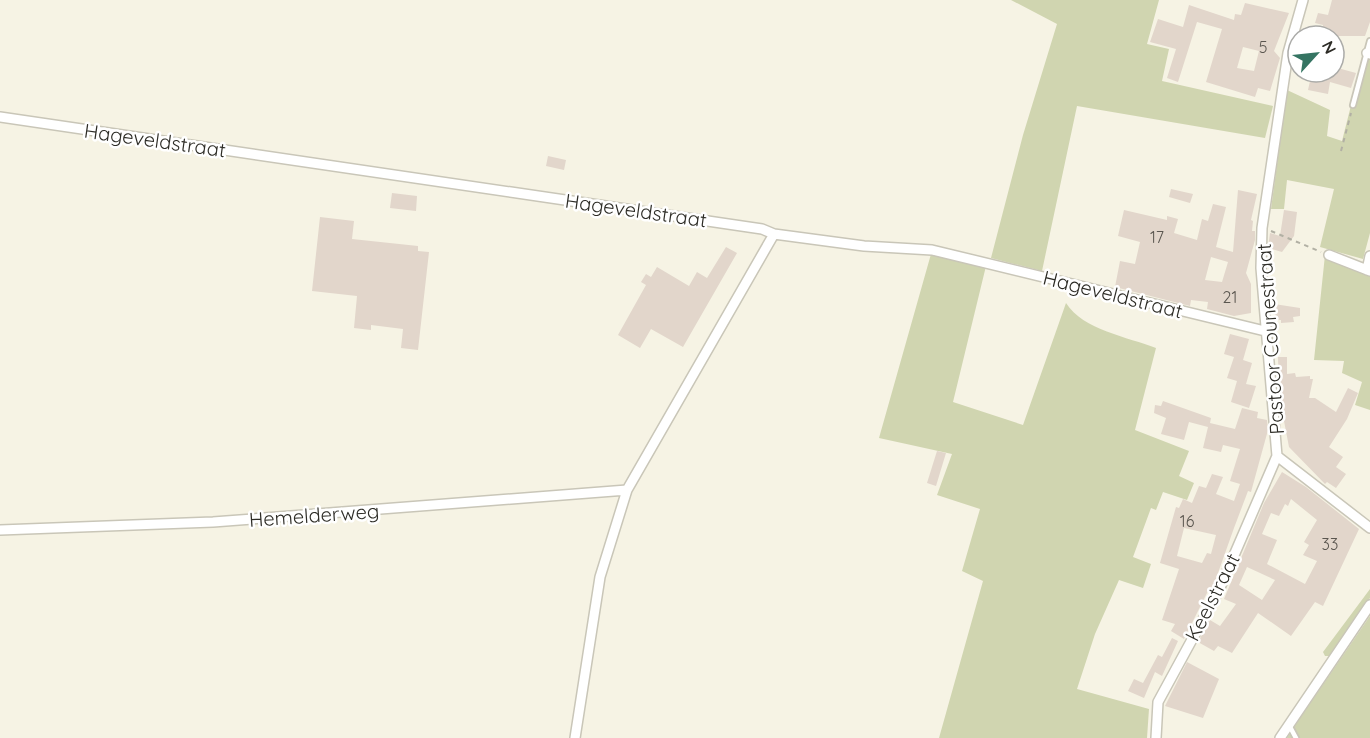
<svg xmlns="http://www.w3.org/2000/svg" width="1370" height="738" font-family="Quicksand,sans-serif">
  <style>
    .green { fill: #d0d5b0 }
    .building { fill: #e2d6cb; fill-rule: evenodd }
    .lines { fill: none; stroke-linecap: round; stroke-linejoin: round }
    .lane-casing { stroke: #c9c6b8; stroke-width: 8 }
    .street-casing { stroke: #c9c6b8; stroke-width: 12 }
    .path { stroke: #b2b0a4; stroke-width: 2; stroke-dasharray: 4.5 4.5; stroke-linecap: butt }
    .lane { stroke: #fff; stroke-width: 4.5 }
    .street { stroke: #fff; stroke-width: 9 }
    .labels { text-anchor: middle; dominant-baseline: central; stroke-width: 5; stroke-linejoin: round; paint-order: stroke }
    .number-label { font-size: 16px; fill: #5a564f }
    .street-label { font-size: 20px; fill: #2d2c26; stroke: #fff }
  </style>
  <rect width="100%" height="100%" fill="#f6f3e4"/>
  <path class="green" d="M1011,0H1159L1147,44L1169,49L1162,81L1273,106L1265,138L1077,106L1042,271L991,258L1023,135L1057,24Z
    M1368,58H1370V233L1363,259L1320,247L1334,189L1287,180L1284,209H1271L1287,90L1330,110L1327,136L1342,141L1359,74L1364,75Z
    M931,254L986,266L953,402L1023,425L1066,303C1083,330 1128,337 1156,348L1135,430L1189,451L1179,476L1194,483L1187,500L1163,492L1156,510L1151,508L1133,557L1151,564L1143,588L1119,580L1095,634L1077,689L1149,709L1147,738H939L983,581L962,571L980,509L937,495L952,454L879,438Z
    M1325,255L1370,274V410L1355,405L1362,382L1342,373L1344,361L1314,360Z
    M1370,589V598L1331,656H1325L1323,652Z
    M1370,616V738H1287L1298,721Z"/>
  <path class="building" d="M1332,0H1370V22L1365,36H1321L1323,25L1315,23L1318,13L1328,15Z
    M1245,3L1289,13L1274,51L1280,58L1270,91L1258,88L1255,97L1206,82L1222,29L1197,22L1178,82L1167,78L1176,49L1150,42L1158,19L1183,27L1189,5L1234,20L1235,14L1241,15ZM1243,47L1259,51L1254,71L1237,68Z
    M1334,67L1356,73L1351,88L1330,82L1328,94L1308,90L1312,72H1334Z
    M548,156L566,160L564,170L546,166Z
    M1171,189L1193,194L1190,203L1169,197Z
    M1238,190L1257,194L1251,220L1253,221L1252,231H1255V240L1246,273L1251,284V313L1234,316L1207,309L1208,302L1191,300L1190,306L1115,287L1120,261L1135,264L1140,242L1118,236L1124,210L1167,220V216L1178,219L1174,233L1197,240L1202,219L1208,221L1213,204L1226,207L1216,247L1233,252ZM1211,257L1228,262L1222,282L1205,280Z
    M392,193L417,196L416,211L390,208Z
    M1284,210L1297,212L1294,236L1282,252L1268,248L1270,233L1280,236Z
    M320,217L354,221L352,239L418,246V251L429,252L418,350L401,348L403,329L371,325V330L354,328L357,296L312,291Z
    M726,247L737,253L683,347L651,329L640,348L618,335L646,285L641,282L646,274L651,277L657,267L689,286L697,272L707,278Z
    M1274,304L1300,308V316L1293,317L1294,322L1281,323V320H1276Z
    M1230,334L1249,339L1243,360L1252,363L1246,384L1256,386L1249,408L1231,402L1237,381L1227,378L1234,357L1224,354Z
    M1278,357H1287V374L1295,373L1296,377L1310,376V379H1313L1309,398H1315L1336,412L1348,388L1358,393L1347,419L1329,447L1343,457L1336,467L1346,474L1336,488L1327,482L1325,484L1289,447L1279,395Z
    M1163,401L1211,418L1210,423L1235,429L1242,408L1258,412L1257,418L1267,420L1268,430L1251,492L1248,491L1234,528L1213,587L1210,592L1208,591L1184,639L1171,631L1175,624L1162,620L1179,569L1160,563L1176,507L1179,508L1183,499L1192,503L1199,486L1206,488L1212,474L1223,477L1216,494L1234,501L1240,484L1230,481L1240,449L1223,445L1221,452L1203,448L1208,427L1189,422L1184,440L1161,434L1166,418L1154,413L1155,405L1161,406ZM1184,528L1216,535L1211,554L1207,553L1202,563L1177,556Z
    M937,451L946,453L936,486L927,483Z
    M1282,472L1306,487L1359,529L1323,606L1315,602L1291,636L1258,613L1232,653L1218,646L1214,651L1198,642L1210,620L1220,626L1236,604L1224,599L1264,503ZM1291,499L1317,520L1304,542L1309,545L1303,555L1317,561L1305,584L1267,564L1277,540L1262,534L1271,513L1279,516L1285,504L1288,506ZM1247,567L1275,580L1262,600L1239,585Z
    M1172,638L1178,641L1162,676L1155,672L1144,698L1128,691L1134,679L1143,683L1158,655L1162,657Z
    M1187,662L1219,679L1203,718L1165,706Z"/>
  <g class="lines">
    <g class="lane-casing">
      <path id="lane" d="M1353,105L1370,41
        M1289,725L1296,738"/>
    </g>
    <g class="street-casing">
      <path id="street" d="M1303,0L1288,53L1262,228L1261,268L1277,456L1370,528
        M1367,53L1370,54
        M0,117L762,229L774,234L864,246L932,250L1265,331
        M1329,255L1370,271
        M1367,270L1370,256
        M0,530L213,522L627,490
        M575,738L600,577L627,490L774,234
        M1156,738L1158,702L1219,590L1277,456
        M1280,738L1370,605"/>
    </g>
    <path class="path" d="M1341,151L1351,113
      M1271,231L1321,252"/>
    <use href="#lane" class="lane"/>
    <use href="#street" class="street"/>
  </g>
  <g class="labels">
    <g class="number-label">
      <text x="1263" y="47">5</text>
      <text x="1157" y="237">17</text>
      <text x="1230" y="297">21</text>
      <text x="1187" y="521">16</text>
      <text x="1330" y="544">33</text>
    </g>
    <g class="street-label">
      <text transform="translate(155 140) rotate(8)">Hageveldstraat</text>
      <text transform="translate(636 210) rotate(8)">Hageveldstraat</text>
      <text transform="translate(1113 294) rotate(14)">Hageveldstraat</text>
      <text transform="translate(1270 339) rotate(-94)">Pastoor Counestraat</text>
      <text transform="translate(314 515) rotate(-4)">Hemelderweg</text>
      <text transform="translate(1212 597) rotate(-63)">Keelstraat</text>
    </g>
  </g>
  <g transform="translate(1316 54) rotate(63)"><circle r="28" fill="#ffffff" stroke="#ababa8" stroke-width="1.5"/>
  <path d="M0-4.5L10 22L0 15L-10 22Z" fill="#357462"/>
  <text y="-9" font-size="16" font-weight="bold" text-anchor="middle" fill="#2d2c26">N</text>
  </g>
</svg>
